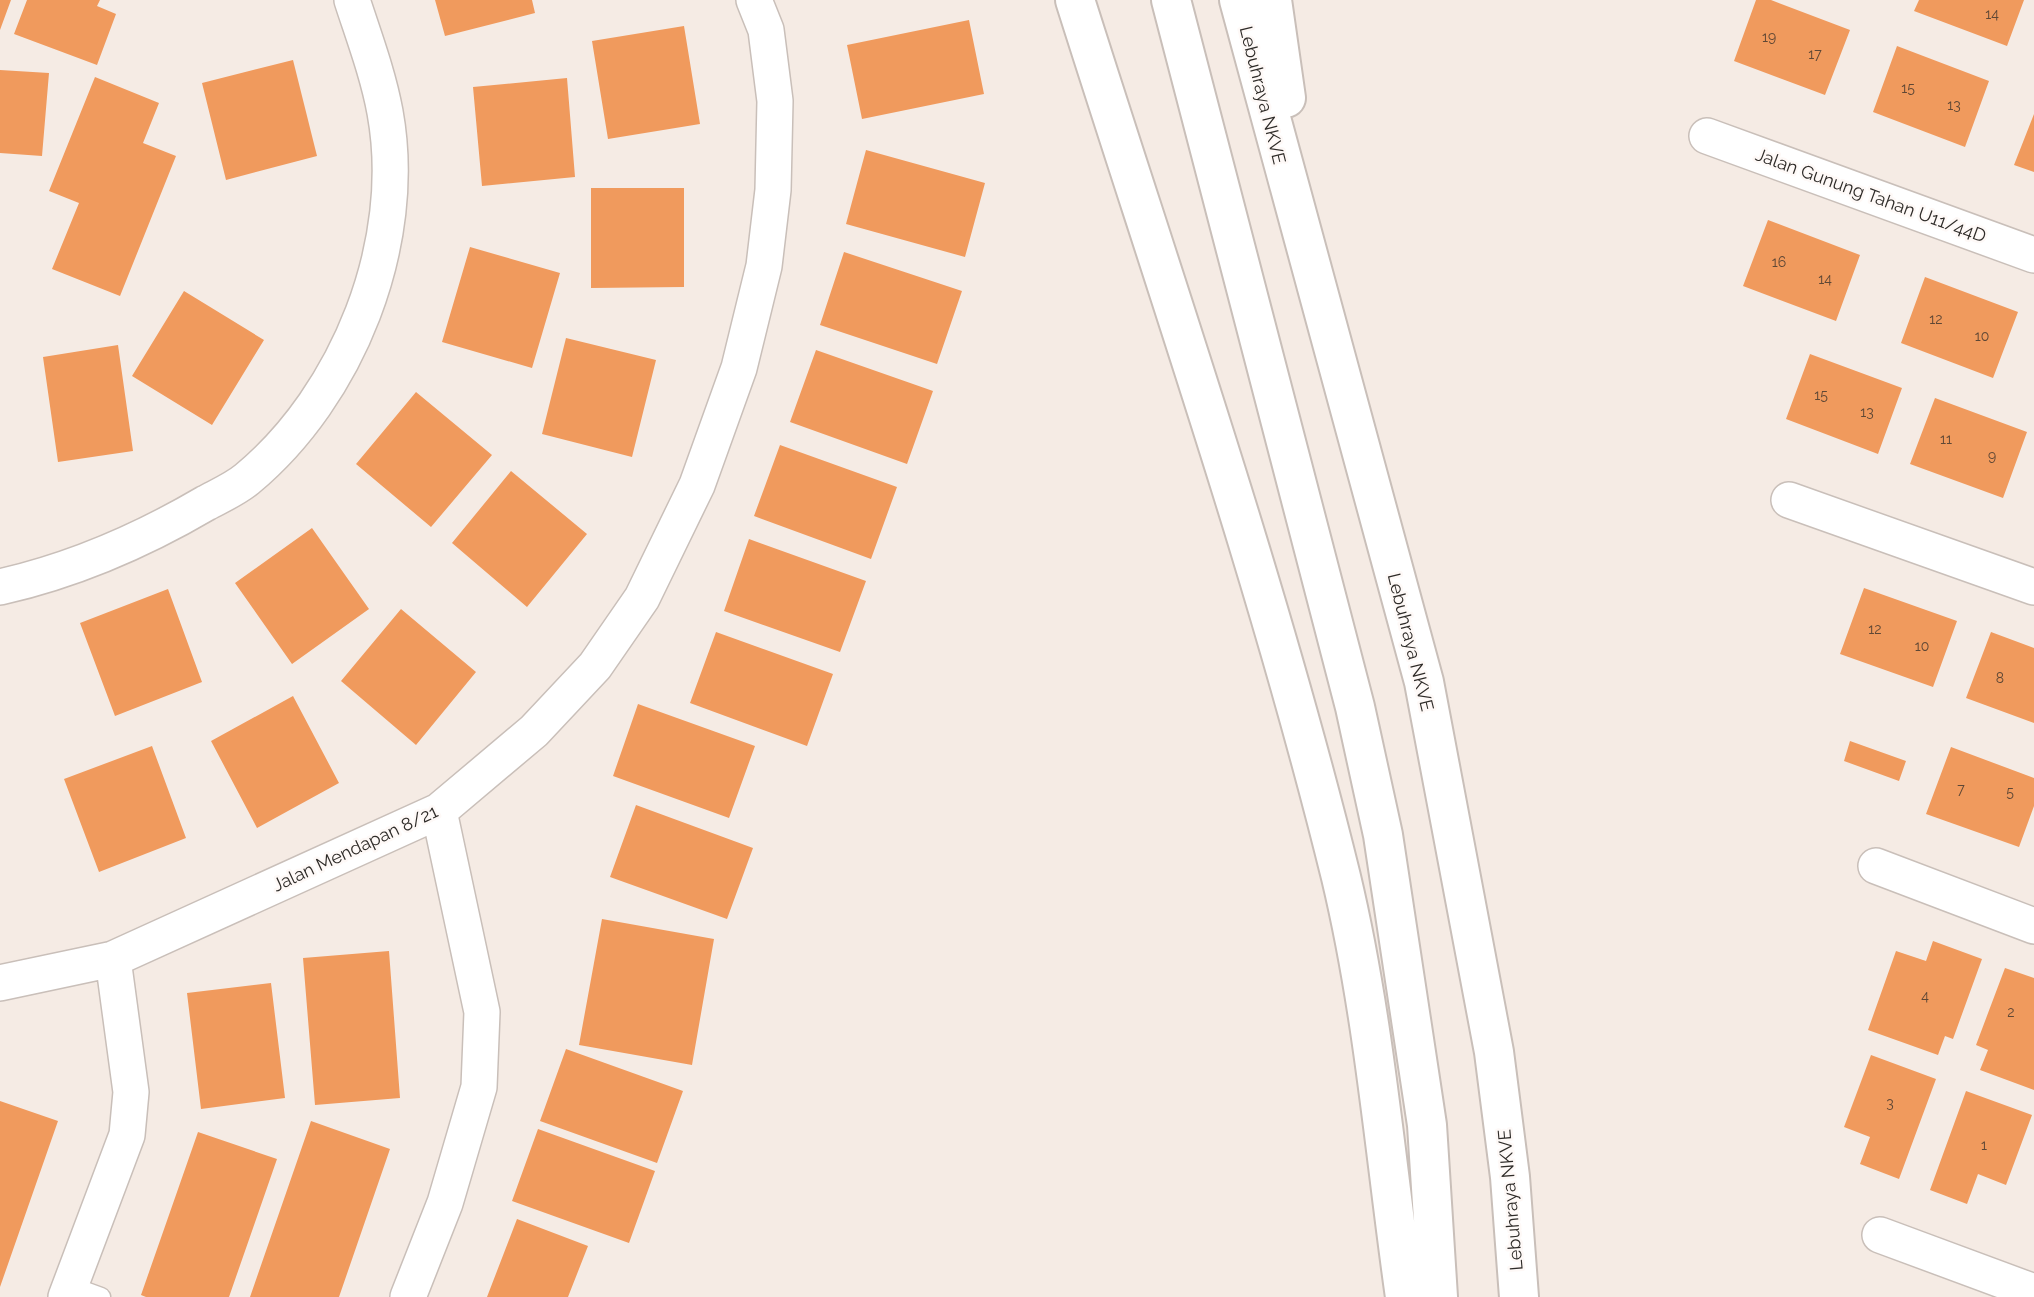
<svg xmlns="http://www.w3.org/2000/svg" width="2034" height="1297" font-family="Raleway,sans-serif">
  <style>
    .building { fill: #f09a5d }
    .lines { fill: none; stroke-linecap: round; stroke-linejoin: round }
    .service-casing { stroke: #c9bfb9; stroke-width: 21 }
    .minor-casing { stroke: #c9bfb9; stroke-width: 38 }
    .motorway-casing { stroke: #c9bfb9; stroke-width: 42 }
    .service { stroke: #fff; stroke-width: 18 }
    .minor { stroke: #fff; stroke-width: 35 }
    .motorway { stroke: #fff; stroke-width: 38 }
    .labels { text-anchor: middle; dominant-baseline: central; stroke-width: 5; stroke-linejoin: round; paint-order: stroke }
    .number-label { font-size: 14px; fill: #5e4735 }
    .street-label { font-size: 18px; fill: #2e2b28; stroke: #fef9f7 }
  </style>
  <rect width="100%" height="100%" fill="#f5ebe4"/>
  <path class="building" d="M0,0H11L0,30Z
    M27,0H100L97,6L116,14L97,65L14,34Z
    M435,0H532L535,13L445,36Z
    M1756,0H1771L1850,30L1825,95L1734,61Z
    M1919,0H2024L2007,46L1914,11Z
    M969,20L984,94L862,119L847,45Z
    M684,26L700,124L608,139L592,41Z
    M1897,46L1989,81L1965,147L1873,112Z
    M293,60L317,156L226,180L202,83Z
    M0,70L49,73L42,156L0,153Z
    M95,77L159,103L143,143L176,156L120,296L52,269L79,203L49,191Z
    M567,78L575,177L482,186L473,87Z
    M2034,114V172L2014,165Z
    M866,150L985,183L965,257L846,224Z
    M591,188H684V287L591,288Z
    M1768,220L1860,255L1836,321L1743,286Z
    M470,247L560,273L532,368L442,342Z
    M844,252L962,291L937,364L820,325Z
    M1925,277L2018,312L1993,378L1901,343Z
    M184,291L264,340L212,425L132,376Z
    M566,338L656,360L632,457L542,434Z
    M118,345L133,451L58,462L43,357Z
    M816,350L933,391L907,464L790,422Z
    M1810,354L1902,388L1878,454L1786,419Z
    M416,392L492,455L431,527L356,464Z
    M1935,398L2027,432L2003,498L1910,464Z
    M780,445L897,487L871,559L754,516Z
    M511,471L587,534L527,607L452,543Z
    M312,528L369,609L292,664L235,583Z
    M749,539L866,581L840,652L724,611Z
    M1864,588L1957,621L1933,687L1840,654Z
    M168,589L202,682L115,716L80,623Z
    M401,609L476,672L416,745L341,681Z
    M716,632L833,674L807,746L690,703Z
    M1991,632L2034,648V723L1966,698Z
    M293,696L339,783L257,828L211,741Z
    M638,704L755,746L729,818L613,776Z
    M1850,741L1906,761L1899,781L1844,761Z
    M152,746L186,838L99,872L64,779Z
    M1951,747L2034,778V806L2019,847L1926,814Z
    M636,805L753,848L727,919L610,877Z
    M602,919L714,939L692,1065L579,1045Z
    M1933,941L1982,959L1953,1039L1945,1036L1938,1055L1868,1030L1896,951L1926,961Z
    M389,951L400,1098L315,1105L303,958Z
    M2005,968L2034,978V1090L1980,1070L1988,1050L1976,1045Z
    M271,983L285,1098L201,1109L187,993Z
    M566,1049L683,1091L657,1163L540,1121Z
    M1871,1055L1936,1079L1899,1179L1860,1164L1870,1137L1844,1127Z
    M1966,1091L2032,1115L2006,1185L1978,1174L1967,1204L1930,1190Z
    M0,1101L58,1121L0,1287Z
    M311,1121L390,1149L339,1297H250Z
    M538,1129L655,1171L629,1243L512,1201Z
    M198,1132L277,1159L229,1297H146L141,1295Z
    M517,1219L588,1246L568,1297H487Z"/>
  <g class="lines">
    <g class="service-casing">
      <path id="service" d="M71,1286L101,1297"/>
    </g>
    <g class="minor-casing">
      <path id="minor" d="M1707,136L2034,255
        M1789,500L2034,587
        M0,587C71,571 143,540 206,503C219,496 235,489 247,479C348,395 409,243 385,112C378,74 364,37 352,0
        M1876,866L2034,926
        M0,983L113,959L439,811L534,731L595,666L642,598L697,485L739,368L764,266L773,190L775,101L766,30L754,0
        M1880,1235L2034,1292
        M66,1297L127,1135L131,1092L113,959
        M408,1297L445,1203L479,1087L482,1012L439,811"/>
    </g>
    <g class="motorway-casing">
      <path id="motorway" d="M1075,0C1167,291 1268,581 1341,877C1374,1015 1385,1157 1405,1297
        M1171,0L1355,707L1383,835L1427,1125L1438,1297
        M1239,0L1424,682L1494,1052L1510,1177L1519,1297
        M1272,0L1286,98"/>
    </g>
    <use href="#service" class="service"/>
    <use href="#minor" class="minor"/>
    <use href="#motorway" class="motorway"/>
  </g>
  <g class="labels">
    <g class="number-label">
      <text x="1992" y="14">14</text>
      <text x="1769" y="37">19</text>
      <text x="1815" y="54">17</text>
      <text x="1908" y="88">15</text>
      <text x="1954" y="105">13</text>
      <text x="1779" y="262">16</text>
      <text x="1825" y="279">14</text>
      <text x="1936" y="319">12</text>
      <text x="1982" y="336">10</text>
      <text x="1821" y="395">15</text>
      <text x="1867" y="412">13</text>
      <text x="1946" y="439">11</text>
      <text x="1992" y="456">9</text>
      <text x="1875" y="629">12</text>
      <text x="1922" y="646">10</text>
      <text x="2000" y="678">8</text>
      <text x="1961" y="789">7</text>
      <text x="2010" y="792">5</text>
      <text x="1925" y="996">4</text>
      <text x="2011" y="1012">2</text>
      <text x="1890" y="1103">3</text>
      <text x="1984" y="1145">1</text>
    </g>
    <g class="street-label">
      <text transform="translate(1263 95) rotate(76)">Lebuhraya NKVE</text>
      <text transform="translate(1871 195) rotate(20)">Jalan Gunung Tahan U11/44D</text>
      <text transform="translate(1411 642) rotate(76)">Lebuhraya NKVE</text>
      <text transform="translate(355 848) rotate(-25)">Jalan Mendapan 8/21</text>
      <text transform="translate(1510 1200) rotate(-95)">Lebuhraya NKVE</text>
    </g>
  </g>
</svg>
